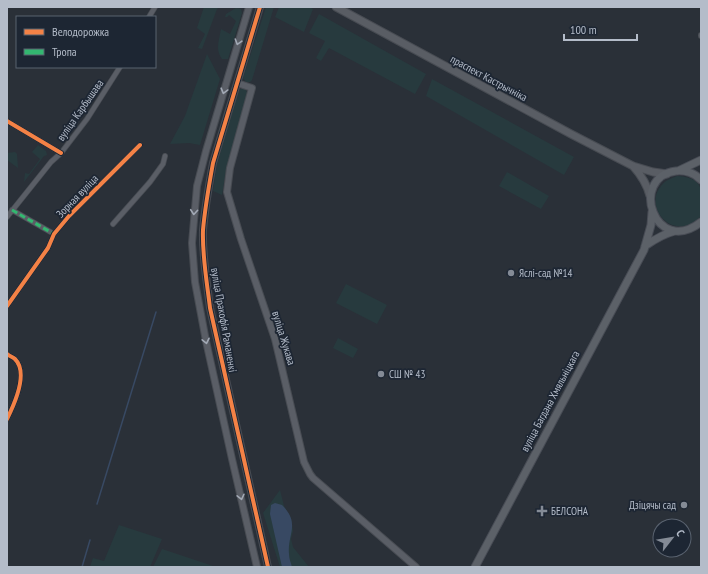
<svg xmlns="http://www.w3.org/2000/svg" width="708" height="574" font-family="'PT Sans Narrow',sans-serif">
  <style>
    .green { fill: #273a3e }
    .water { fill: #384963 }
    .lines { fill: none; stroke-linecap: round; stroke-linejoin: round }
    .stream { stroke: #384963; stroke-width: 1.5 }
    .minor-casing { stroke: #484c53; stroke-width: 6 }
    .tertiary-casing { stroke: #484c53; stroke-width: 8 }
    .secondary-casing { stroke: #484c53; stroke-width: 9 }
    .primary-casing { stroke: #484c55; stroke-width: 9 }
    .minor { stroke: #5a5e66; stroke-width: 4.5 }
    .tertiary { stroke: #5a5e66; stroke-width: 6 }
    .secondary { stroke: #595d64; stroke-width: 7 }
    .primary { stroke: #5c6168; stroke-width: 7 }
    .quiet { stroke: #33b770; stroke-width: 3; stroke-dasharray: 6 3; stroke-linecap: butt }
    .cycleway-casing { stroke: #1d2633; stroke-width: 6 }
    .cycleway { stroke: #f48246; stroke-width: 4 }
    .oneway { stroke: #a2a9b5 }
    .poi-dot { fill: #848b96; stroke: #1d2633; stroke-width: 1.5 }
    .labels { text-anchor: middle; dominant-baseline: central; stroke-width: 3.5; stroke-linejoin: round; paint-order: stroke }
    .street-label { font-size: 11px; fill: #b4bcc9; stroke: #1d2633 }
    .poi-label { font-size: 11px; fill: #b4bcc9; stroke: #1d2633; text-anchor: start }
  </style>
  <rect width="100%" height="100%" fill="#2a3038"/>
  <path class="green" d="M204,7H220L217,9L202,49L198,48L205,34L197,28Z
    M266,7H274L252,80L250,82H246L243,78Z
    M279,7H309L313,9L304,32L275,17Z
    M236,8L241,9L242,13L228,59H222C215,50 219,40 221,29L230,34L236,21L229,15L227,17H225L226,14Z
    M319,14L426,74L415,94L329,48L321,61L316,58L325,41L309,33Z
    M207,54L220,79L200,145L189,143L170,144L185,116Z
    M432,79L574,157L564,175L426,96Z
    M242,88L246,89L247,93L226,171L222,195L213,191L217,164L239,90Z
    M38,145L46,151L47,155L44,156L24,182L25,173L29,174L40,159L32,152Z
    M15,152L17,154L18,168L7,160V153Z
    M507,172L549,196L541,209L499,186Z
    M677,176C707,178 701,192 701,216C674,246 637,204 666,181C669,179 673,178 677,176Z
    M346,284L387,305L377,324L336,303Z
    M338,338L358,349L353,358L333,348Z
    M280,490L284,506L291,518L293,531L291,539L293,547L309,567H280L263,513Z
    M119,525L162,539L150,567H90L93,558L104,561Z
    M162,549L216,567H153Z"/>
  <path class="water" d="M275,503L282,505C301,524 287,534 289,554C289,559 291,563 292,567H282L270,514L271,505Z"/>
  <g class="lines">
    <path class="stream" d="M97,504L156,312
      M82,567L90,540"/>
    <g class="minor-casing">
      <path id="minor" d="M149,17L155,7
        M701,35V36
        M7,121L61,153
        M12,210L54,234
        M7,217L51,162L61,153L87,119L120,67
        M113,224L150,182L163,164L165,156
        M7,306L48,248L54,234L69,216L140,145
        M7,354C9,356 13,357 15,359C29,373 14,405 7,419"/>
    </g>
    <g class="tertiary-casing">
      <path id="tertiary" d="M249,7L206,151L197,186L192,243L195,282L206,341L232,459L257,567
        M260,7L213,163C209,185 205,207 203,230C202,256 207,282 210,308L268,567
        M237,83L252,88L230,168L227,192L241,239L275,339L304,462L310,474L313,478L416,567"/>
    </g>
    <g class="secondary-casing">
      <path id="secondary" d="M336,7L571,134L633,166L653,172L667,174
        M633,166C642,176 647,184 650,196"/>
    </g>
    <g class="primary-casing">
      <path id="primary" d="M678,171L701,160
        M701,180C695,173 685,170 676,171C628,177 655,258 701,222
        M645,246C655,239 663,234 675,231
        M475,567L644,250L651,225L652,212"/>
    </g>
    <use href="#minor" class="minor"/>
    <use href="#tertiary" class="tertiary"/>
    <use href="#secondary" class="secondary"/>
    <use href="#primary" class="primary"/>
    <path class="quiet" d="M12,210L54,234"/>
    <g class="cycleway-casing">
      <path id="cycleway" d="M260,7L213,163C209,185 205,207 203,230C202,256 207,282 210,308L268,567
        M7,121L61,153
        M7,306L48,248L54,234L69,216L140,145
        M7,354C9,356 13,357 15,359C29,373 14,405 7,419"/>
    </g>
    <use href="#cycleway" class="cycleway"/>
  </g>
  <defs><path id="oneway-chevron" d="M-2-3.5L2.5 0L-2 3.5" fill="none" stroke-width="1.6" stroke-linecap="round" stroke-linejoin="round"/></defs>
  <g class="oneway">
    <use href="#oneway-chevron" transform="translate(238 42) rotate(107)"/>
    <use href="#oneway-chevron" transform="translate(224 91) rotate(105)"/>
    <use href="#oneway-chevron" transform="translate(194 212) rotate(95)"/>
    <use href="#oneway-chevron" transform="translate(206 341) rotate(78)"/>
    <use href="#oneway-chevron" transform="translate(241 497) rotate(77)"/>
  </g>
  <g class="poi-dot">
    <circle cx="511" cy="273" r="4"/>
    <circle cx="381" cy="374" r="4"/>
    <circle cx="684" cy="505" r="4"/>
    <path d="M540 505h4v4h4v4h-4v4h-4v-4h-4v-4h4z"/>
  </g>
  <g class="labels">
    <g class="street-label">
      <text transform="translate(489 78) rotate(28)">праспект Кастрычніка</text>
      <text transform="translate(80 110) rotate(-55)">вуліца Карбышава</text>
      <text transform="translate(77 196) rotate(-46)">Зорная вуліца</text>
      <text transform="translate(224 320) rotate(80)">вуліца Пракофія Раманенкі</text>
      <text transform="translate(284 338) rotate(73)">вуліца Жукава</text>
      <text transform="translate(550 401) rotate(-62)">вуліца Багдана Хмяльніцкага</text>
    </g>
    <g class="poi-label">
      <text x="519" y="273">Яслі-сад №14</text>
      <text x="389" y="374">СШ № 43</text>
      <text x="676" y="505" text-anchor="end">Дзіцячы сад</text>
      <text x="551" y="511">БЕЛСОНА</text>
    </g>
  </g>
  <rect width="708" height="574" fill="none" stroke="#b4bcc9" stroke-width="16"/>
  <rect x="16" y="16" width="140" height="52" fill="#1d2633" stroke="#59626f"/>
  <rect x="24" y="29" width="20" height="6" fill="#f48246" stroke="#59626f"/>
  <text x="52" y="36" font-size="12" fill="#b4bcc9">Велодорожка</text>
  <rect x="24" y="49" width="20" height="6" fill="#33b770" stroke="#59626f"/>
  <text x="52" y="56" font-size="12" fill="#b4bcc9">Тропа</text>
  <g transform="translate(672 538) rotate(59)"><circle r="19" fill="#1d2633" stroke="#59626f"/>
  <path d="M0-3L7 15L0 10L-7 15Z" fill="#848b96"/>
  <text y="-6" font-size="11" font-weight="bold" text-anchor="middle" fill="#b4bcc9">С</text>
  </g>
  <path d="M564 34v6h73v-6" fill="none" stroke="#b4bcc9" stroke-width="2"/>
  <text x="570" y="34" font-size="12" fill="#b4bcc9" stroke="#1d2633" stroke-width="3" paint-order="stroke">100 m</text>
</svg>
